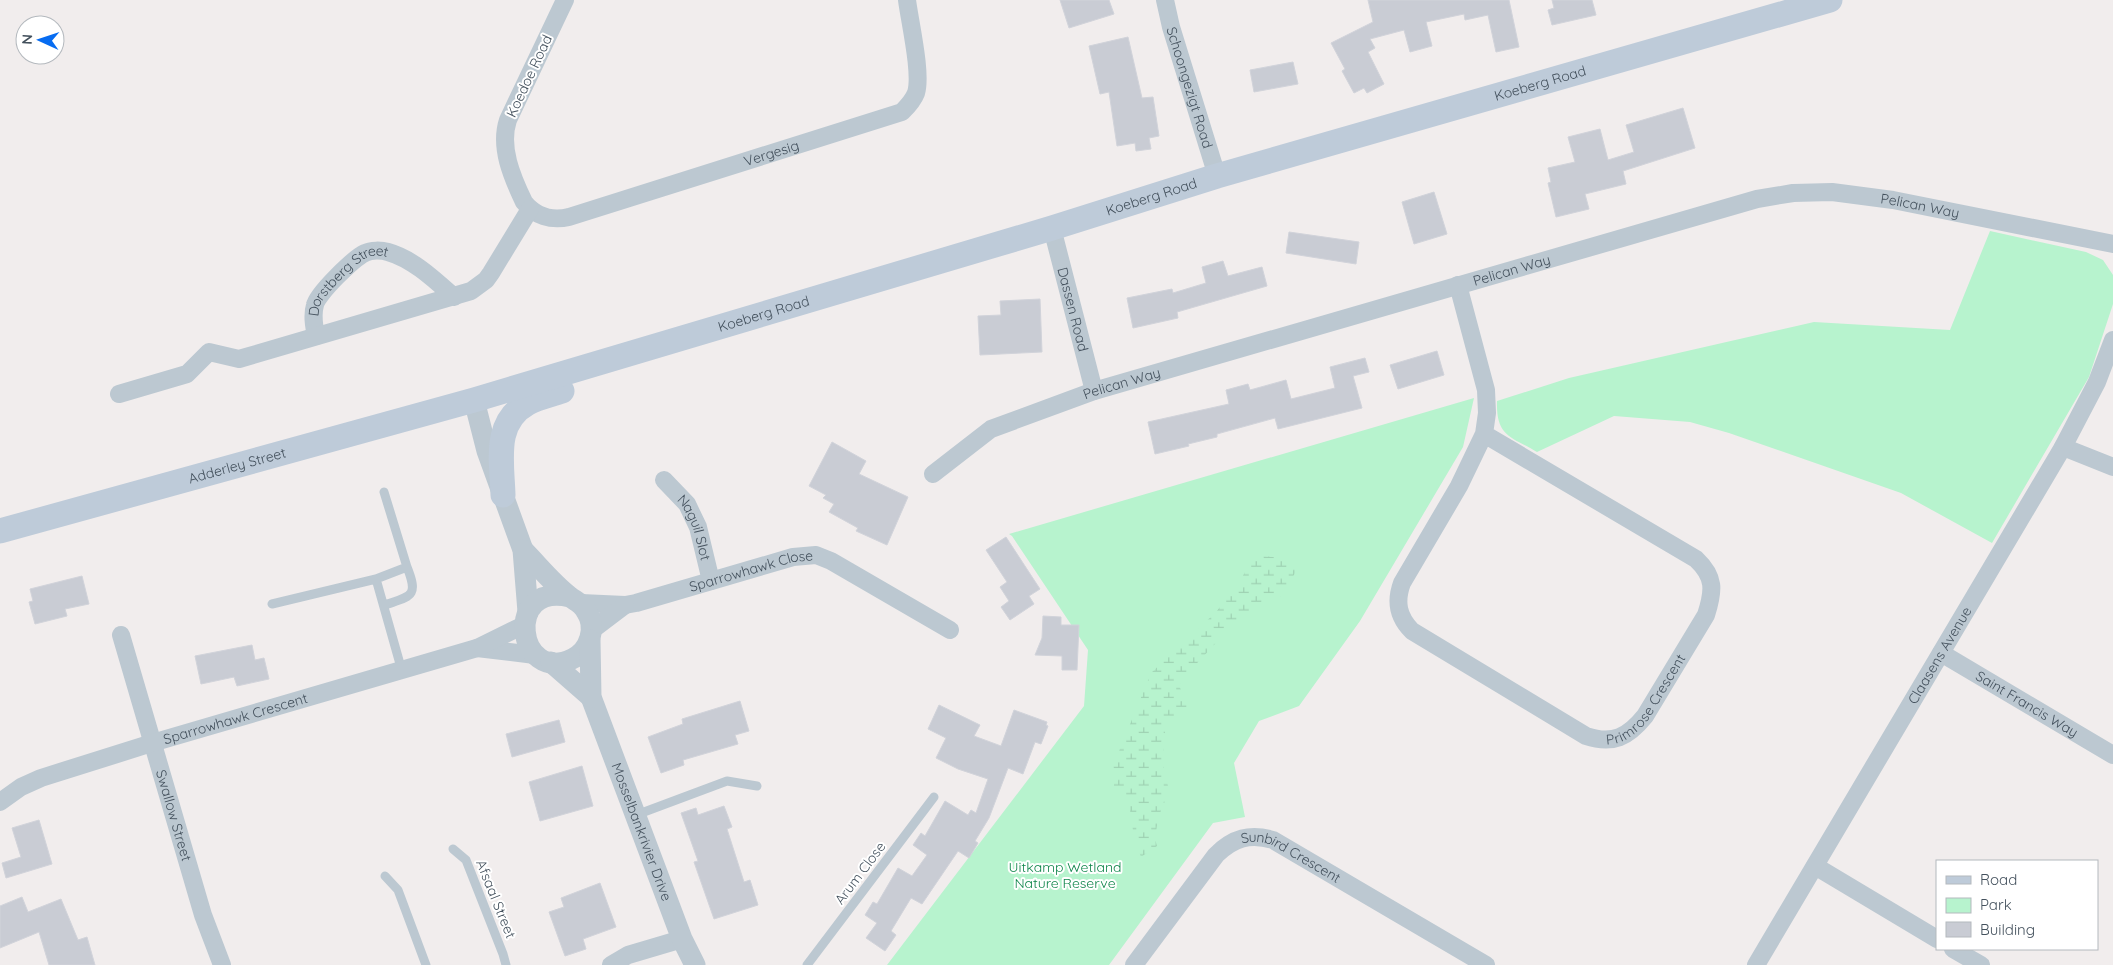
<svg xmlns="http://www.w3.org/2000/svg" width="2113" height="965" font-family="Quicksand,sans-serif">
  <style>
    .green { fill: #b7f3ce }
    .wetland { fill: url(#wetland-marsh) }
    .building { fill: #c9ccd4; stroke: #d1d3da }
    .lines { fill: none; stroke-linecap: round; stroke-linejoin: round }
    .service { stroke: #bcc8d1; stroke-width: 9 }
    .minor { stroke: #bcc8d1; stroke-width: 18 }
    .tertiary { stroke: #bcc8d1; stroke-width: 21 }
    .secondary { stroke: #becbd9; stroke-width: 25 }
    .labels { text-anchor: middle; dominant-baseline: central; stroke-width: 4; stroke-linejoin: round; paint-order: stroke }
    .street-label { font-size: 14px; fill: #44515d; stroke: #fff }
    .park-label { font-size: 14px; fill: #0e854a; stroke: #fff }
  </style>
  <defs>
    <pattern id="wetland-marsh" width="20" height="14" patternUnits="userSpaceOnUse" patternTransform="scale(1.25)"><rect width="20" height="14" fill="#b7f3ce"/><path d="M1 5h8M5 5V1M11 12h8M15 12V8" fill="none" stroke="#9fd2b3"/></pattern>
  </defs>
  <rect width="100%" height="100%" fill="#f1eded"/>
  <path class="green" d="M1990,231L2086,252L2103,260L2113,275V304L2089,377L1992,543L1901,493L1729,433L1690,422L1614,416L1537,452C1510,436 1496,436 1497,401L1569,378L1814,322L1950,330Z
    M1474,398L1463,447L1360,621L1299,706L1259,721L1234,763L1245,817L1213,823L1109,965H887L1084,706L1088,650L1012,536L1009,534Z"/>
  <path class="wetland" d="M1263,556L1291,559L1297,562V569L1284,594L1222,633L1215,644L1183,678L1179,686L1189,705L1165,730L1163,763L1169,791L1158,818L1155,839L1157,846L1141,857L1134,837L1130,810L1114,786L1113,766L1151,673L1216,612L1238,585L1251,561Z"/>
  <path class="building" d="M1060,0H1109L1114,14L1069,28Z
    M1368,0H1509L1519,47L1496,52L1488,15L1465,20L1464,14L1426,22L1432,46L1410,52L1404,30L1370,39L1375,48L1368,52L1384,84L1367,93L1364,88L1354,93L1342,71L1345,69L1331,43L1373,22Z
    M1552,0H1592L1596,15L1552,25L1548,10L1554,8Z
    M1128,37L1142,98L1153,97L1159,136L1149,138L1151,149L1136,151L1135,143L1117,146L1109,92L1100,94L1089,46Z
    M1293,62L1298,84L1254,92L1250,70Z
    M1683,108L1695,148L1623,171L1626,184L1585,194L1589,209L1556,217L1548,183L1551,182L1548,168L1575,162L1568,137L1600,129L1608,160L1634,152L1626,125Z
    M1434,192L1447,234L1414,244L1402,202Z
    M1289,232L1359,242L1356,264L1286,253Z
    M1223,261L1228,276L1262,267L1267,286L1177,312L1178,318L1133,328L1127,298L1172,289L1173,293L1206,283L1202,267Z
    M1040,299L1042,352L980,355L978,316L1001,315L1000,301Z
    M1437,351L1444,375L1398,389L1390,365Z
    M1365,358L1369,372L1353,376L1362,408L1278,429L1275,418L1217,434V437L1188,444L1189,446L1155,454L1148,422L1229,404L1226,390L1248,384L1250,390L1286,380L1291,399L1335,388L1330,367Z
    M832,442L866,461L859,474L908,497L887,545L856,531L858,528L829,512L834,504L823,498L826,495L809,486Z
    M1006,537L1040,589L1029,596L1034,604L1010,620L1001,607L1009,601L1000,587L1007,582L986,550Z
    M82,576L89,604L65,609L67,616L35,624L29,602L33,601L30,589Z
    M1043,616L1061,617V625H1079L1077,670H1062V656L1035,655L1042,638Z
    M252,645L255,660L264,658L269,679L237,686L234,677L201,684L195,656Z
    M740,701L749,731L735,735L738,744L683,760L684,765L661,773L648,737L683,724L682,719Z
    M939,705L980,725L974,736L1001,746L1014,710L1047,722L1046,725L1048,726L1041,744L1035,742L1023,774L1008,768L989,818L975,841L978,843L969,858L958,851L922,904L911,898L891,931L896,935L885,951L866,938L877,923L865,915L873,902L877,904L898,868L912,876L927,855L913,845L921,833L925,836L945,801L968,815L971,810L976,813L988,779L958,769L936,758L946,738L928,729Z
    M559,720L565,742L512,757L506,734Z
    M582,766L593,806L540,821L529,782Z
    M724,806L732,827L727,829L744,882L750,880L758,905L714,919L694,862L698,861L681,813L696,808L698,815Z
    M39,820L52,864L6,878L2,863L21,857L12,828Z
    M600,883L616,927L583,939L586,949L565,956L549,912L564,907L561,898Z
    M22,897L28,912L61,899L78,940L87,937L95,965H49L39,932L0,948V906Z"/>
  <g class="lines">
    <path class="service" d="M376,579L407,567L384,492
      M272,604L376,579L402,671
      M385,605C411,596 419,597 407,567
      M636,815L727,781L757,786
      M453,849L466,860L503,954L506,965
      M385,876L398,890L426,965
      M807,965L934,797"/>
    <g class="minor">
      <path id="s1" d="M565,0L508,120C499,147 512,177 524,202C535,216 551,221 569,217L902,112C907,107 913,101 916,93C922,74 910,23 907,0"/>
      <path id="s2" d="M1165,0L1171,27L1217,176"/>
      <path id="s3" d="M1052,228L1094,391"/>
      <path id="s4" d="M1458,285L1486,390L1487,413L1484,434L1459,486L1402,583C1395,602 1398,617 1412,631L1586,736C1613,745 1628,737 1645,716L1706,615C1714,590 1715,577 1696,559L1484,434"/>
      <path id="s5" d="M316,336C314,326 312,315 315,305C317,294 354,258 365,253C371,250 381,250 388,252C413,259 435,280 454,297"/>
      <path d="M119,394L187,374L209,352L239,359L471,291L486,280L491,273L530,209"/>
      <path d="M2063,447L2113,467"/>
      <path id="s6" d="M933,474L991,429L1094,391L1757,199L1793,193L1832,192L1893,200L2113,244"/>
      <path id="s7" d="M664,480L687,504L698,527L711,581"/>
      <path id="s8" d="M581,603L625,605L636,603L793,557L816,555L831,561L950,630"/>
      <path d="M592,630L625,605"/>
      <path id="s9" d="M121,635L203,915L222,965"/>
      <path d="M477,648L535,655"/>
      <path id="s10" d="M1941,653L2113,755"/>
      <path id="s11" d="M0,802L21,787L41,778L152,743L477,648L524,625"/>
      <path d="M1815,866L1937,939"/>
      <path d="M1953,949L1981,965"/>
      <path d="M611,965L628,955L682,939"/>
      <path id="s12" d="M1134,965L1216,855C1233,838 1250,833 1273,840L1486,965"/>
      <path id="s13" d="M1756,965L2063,447L2097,382L2113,340"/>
    </g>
    <g class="tertiary">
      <path d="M474,400L487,451L523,550L528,612"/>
      <path d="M523,550C538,565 552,583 569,596C575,601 582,603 586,611C597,627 590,651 572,659C517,685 503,581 570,597"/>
      <path id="s14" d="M590,640L591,697L682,939L695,965"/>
      <path d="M551,662L591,697"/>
    </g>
    <g class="secondary">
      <path d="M503,495C502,461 493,422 528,403C539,397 551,395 562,391"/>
      <path id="s15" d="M0,531L474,400L1052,228L1217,176L1830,0"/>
    </g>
  </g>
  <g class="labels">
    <g class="street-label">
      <text transform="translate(529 76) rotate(-65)">Koedoe Road</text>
      <text stroke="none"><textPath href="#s15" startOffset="1604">Koeberg Road</textPath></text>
      <text stroke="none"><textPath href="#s2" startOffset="91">Schoongezigt Road</textPath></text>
      <text stroke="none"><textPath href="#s1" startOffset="481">Vergesig</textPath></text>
      <text stroke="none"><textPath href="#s15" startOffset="1199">Koeberg Road</textPath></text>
      <text stroke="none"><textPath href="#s6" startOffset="1038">Pelican Way</textPath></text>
      <text stroke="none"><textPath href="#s6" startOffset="618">Pelican Way</textPath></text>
      <text stroke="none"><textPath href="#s5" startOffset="74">Dorstberg Street</textPath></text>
      <text stroke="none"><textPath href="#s3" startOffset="84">Dassen Road</textPath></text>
      <text stroke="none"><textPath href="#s15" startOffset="794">Koeberg Road</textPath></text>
      <text stroke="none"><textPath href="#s6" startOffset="212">Pelican Way</textPath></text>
      <text stroke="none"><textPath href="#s15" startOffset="246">Adderley Street</textPath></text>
      <text stroke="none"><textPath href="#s7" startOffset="58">Naguil Slot</textPath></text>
      <text stroke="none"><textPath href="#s8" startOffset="175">Sparrowhawk Close</textPath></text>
      <text stroke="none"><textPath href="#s13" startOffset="360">Claasens Avenue</textPath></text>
      <text stroke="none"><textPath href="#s4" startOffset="658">Primrose Crescent</textPath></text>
      <text stroke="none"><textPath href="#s10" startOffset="100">Saint Francis Way</textPath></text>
      <text stroke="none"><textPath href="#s11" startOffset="251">Sparrowhawk Crescent</textPath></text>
      <text stroke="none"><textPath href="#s9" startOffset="188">Swallow Street</textPath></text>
      <text stroke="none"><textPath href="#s14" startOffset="201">Mosselbankrivier Drive</textPath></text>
      <text stroke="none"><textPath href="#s12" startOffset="222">Sunbird Crescent</textPath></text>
      <text transform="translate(860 873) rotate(-53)">Arum Close</text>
      <text transform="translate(496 899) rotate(68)">Afsaal Street</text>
    </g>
    <g class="park-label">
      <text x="1065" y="867">Uitkamp Wetland<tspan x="1065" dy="16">Nature Reserve</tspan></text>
    </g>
  </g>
  <rect x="1936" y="860" width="162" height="90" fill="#ffffff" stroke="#b4b9be"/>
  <rect x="1946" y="876" width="25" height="8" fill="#becbd9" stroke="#b4b9be"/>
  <text x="1980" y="885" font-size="15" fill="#44515d">Road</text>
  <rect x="1946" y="898" width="25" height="15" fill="#b7f3ce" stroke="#b4b9be"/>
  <text x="1980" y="910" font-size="15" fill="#44515d">Park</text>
  <rect x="1946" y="922" width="25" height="15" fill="#c9ccd4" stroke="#b4b9be"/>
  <text x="1980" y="935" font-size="15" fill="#44515d">Building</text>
  <g transform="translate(40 40) rotate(273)"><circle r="24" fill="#ffffff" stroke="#b4b9be"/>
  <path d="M0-4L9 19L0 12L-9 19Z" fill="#076cf1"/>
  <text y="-8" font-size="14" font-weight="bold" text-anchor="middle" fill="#44515d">N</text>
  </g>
</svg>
